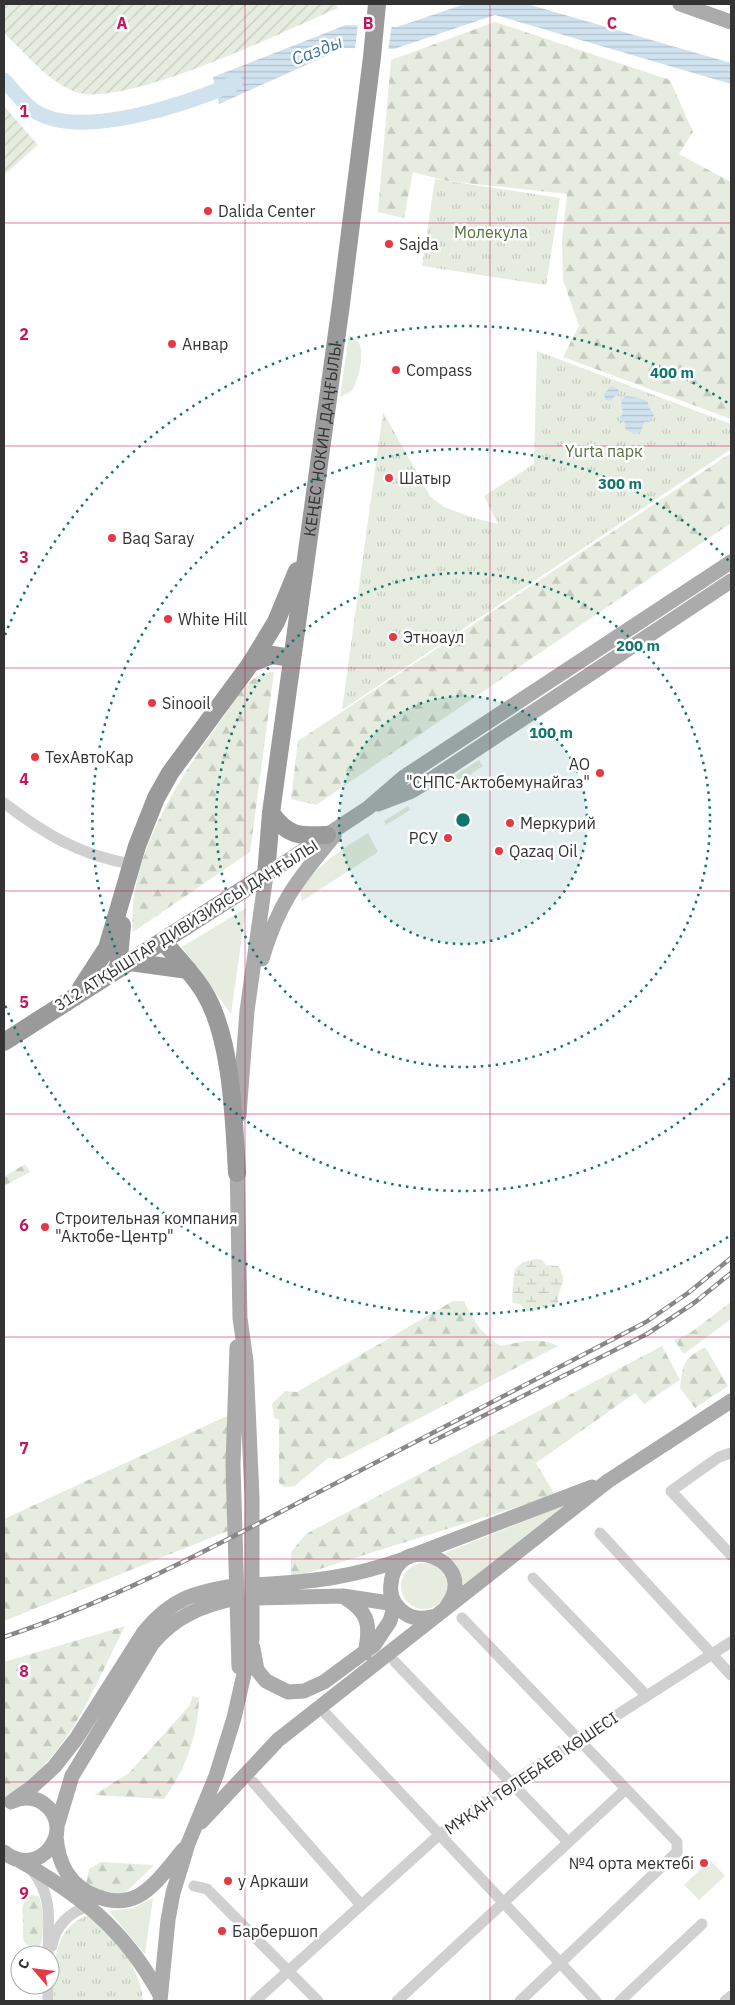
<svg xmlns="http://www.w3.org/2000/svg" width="735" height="2005" font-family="'IBM Plex Sans',sans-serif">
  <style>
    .grass { fill: #e6ecdf }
    .forest { fill: url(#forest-firs) }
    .wetland { fill: url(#wetland-marsh) }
    .park { fill: url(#park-tufts) }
    .garden { fill: url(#garden-furrows) }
    .water { fill: url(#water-rules) }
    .pier { fill: #fff }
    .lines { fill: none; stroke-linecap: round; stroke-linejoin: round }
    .river { stroke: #cfe2ee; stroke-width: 15 }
    .minor { stroke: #d0d0d0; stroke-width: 11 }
    .major { stroke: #ababab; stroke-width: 15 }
    .highway { stroke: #9a9a9a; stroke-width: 18 }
    .rail-casing { stroke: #888; stroke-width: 4.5 }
    .rail { stroke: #fff; stroke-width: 2.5; stroke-dasharray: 8; stroke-linecap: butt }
    .grid { fill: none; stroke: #c2185b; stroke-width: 1; stroke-opacity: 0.55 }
    .ring { fill: none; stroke: #0f766e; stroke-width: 2.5; stroke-dasharray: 2.5 5 }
    .poi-dot { fill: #e63946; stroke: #fff; stroke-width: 2 }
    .labels { text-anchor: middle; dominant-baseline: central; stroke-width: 5; stroke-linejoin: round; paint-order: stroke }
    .poi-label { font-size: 16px; fill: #333; stroke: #fff; text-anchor: start }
    .park-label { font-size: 16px; fill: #56703f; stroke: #fff }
    .street-label { font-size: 16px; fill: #333; stroke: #fff }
    .water-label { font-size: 18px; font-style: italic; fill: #3f7597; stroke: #fff }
    .grid-label { font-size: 16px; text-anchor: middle; font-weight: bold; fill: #c2185b; stroke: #fff; stroke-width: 5; stroke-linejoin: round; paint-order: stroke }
    .centre { fill: #0f766e; stroke: #fff; stroke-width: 2.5 }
    .ring-label { font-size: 15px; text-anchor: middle; font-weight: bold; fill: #0f766e; stroke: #fff; stroke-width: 5; stroke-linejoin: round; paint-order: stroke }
  </style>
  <defs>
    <pattern id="forest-firs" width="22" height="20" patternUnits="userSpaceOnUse" patternTransform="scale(1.25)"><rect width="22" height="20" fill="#e6ecdf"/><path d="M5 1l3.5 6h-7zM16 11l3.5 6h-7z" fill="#c6cbc0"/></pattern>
    <pattern id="wetland-marsh" width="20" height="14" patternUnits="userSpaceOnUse" patternTransform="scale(1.25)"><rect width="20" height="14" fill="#e6ecdf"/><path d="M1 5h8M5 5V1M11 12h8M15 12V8" fill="none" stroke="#c6cbc0"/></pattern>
    <pattern id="park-tufts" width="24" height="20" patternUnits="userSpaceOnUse" patternTransform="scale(1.25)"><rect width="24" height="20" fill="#e6ecdf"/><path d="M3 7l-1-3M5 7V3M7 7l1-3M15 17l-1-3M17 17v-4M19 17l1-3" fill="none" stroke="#c6cbc0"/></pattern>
    <pattern id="garden-furrows" width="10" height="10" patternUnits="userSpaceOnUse" patternTransform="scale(1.25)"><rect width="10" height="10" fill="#e6ecdf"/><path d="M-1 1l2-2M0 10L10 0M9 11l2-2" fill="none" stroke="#c6cbc0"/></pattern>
    <pattern id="water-rules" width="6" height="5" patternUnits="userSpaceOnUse" patternTransform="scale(1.25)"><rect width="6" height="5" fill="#cfe2ee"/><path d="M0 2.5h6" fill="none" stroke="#b2c2cd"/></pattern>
  </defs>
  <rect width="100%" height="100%" fill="#fff"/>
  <path class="grass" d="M349,335C353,338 359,340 360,346C364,358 358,380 352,391L340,397Z
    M479,760L483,766L452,786L448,780Z
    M408,806L410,810L386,825L384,821Z
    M368,833L378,852L302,901L300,890C318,864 342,849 368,833Z
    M246,908L231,1014L182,947Z
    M570,1503L464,1586L457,1565L445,1553Z
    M401 1586a23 23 0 1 1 46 0a23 23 0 1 1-46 0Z
    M710,1860L725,1876L699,1900L684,1885Z
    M153,1898L145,1954L109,1911L133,1908Z"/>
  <path class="forest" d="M495,22L670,80L693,132L679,154L731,182V419L563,357L579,326L563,280L562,241L567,194L447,181L413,172L404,218L378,212L391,60Z
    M731,453V523L316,805L291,799L298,741Z
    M274,672L250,852L133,932C126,858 181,775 223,718C238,698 247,673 274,672Z
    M25,1164L30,1172L4,1186V1177Z
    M453,1301H464C473,1321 482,1334 501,1346C520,1342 540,1336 558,1346L341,1459L328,1458L295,1486L285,1487L279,1483V1420L274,1418L272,1404L285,1391L297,1392Z
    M731,1302V1319L684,1354L674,1340L690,1333Z
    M662,1346L680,1380L644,1404L635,1393L536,1463L555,1495L291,1578V1552L306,1534Z
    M705,1347L728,1386L695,1408L680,1388C683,1364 683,1359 705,1347Z
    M227,1416L230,1530L4,1621V1519Z
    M125,1626C91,1692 70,1757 4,1798V1662Z
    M193,1696L199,1698C198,1735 186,1769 164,1799L94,1795L129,1773L189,1706Z
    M101,1862L154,1865L125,1893H106L86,1884L89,1869Z
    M30,1895L39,1896C44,1911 45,1935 39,1949C24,1947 22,1941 23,1928C24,1914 18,1905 30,1895Z"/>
  <path class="wetland" d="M536,1259L542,1260L546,1265L558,1266C570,1284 557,1285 558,1303C550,1308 541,1306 534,1311H526L520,1304L513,1303C511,1296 514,1278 515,1269L523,1262Z"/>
  <path class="park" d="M435,179L560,198L546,285L422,266Z
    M537,351L731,424V449L342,710L383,412L430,496L444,507L474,518L498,524L484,496L534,464Z
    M86,1916C110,1917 144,1979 143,2001H54C54,1970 51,1930 86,1916Z"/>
  <path class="garden" d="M4,4H336L338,8C289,29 119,112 73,91C46,79 25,53 4,33Z
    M4,106L38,145L4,175Z"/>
  <path class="water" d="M465,4H527L731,63V84L495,15L394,49L344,48L219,104L213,77L346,25L397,27Z
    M611,386L618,389L619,393L609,401L605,399L604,394Z
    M626,396L640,398L648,402V406L654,415L649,422H644L642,429L637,434L626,430L624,420L619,425L623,411L621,406L622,400Z"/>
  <path class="pier" d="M358,23L392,24L388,51L355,50Z"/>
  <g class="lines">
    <path class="river" d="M4,80C13,90 22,102 33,110C79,142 189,103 235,83"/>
    <path class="minor" d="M4,803C45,834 79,855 131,864
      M731,1453L719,1457L671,1491L731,1555
      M600,1533L731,1675
      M533,1578L647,1696
      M462,1618L677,1842V1852L520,2001
      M395,1662L568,1842
      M326,1714L596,2001
      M253,1782L361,1905
      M32,1870C54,1898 48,1922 48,1955
      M194,1886L207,1889L318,2001
      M52,1946C55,1926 70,1911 90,1906
      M48,2001V1985
      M255,2001L439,1835L511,1783L731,1642
      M397,2001L626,1789
      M620,2001L702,1924
      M725,2001L731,1996"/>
    <path class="major" d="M680,4L731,22
      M378,804L412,791L436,776L731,581
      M262,959C278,904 297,880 334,836
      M239,1115L247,1011L266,875L368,808L404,777L731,562
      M237,1347L233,1465L239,1667
      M414,1555L592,1487
      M255,1585C311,1582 350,1578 404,1559
      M344,1597C369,1612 371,1625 365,1653
      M255,1598L343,1596L395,1604
      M436,1616C425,1619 415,1620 406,1614C395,1607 389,1597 391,1584C396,1528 481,1561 447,1606
      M253,1648L257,1670L266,1681L288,1692L304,1691L324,1682L374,1645L390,1621L395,1604
      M11,1802L32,1787L54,1767L76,1739L144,1632C171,1599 194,1592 235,1586
      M201,1822L278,1740L608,1481L731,1401
      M57,1826L72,1776L152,1644C175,1616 201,1606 236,1598
      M56,1836C57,1849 60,1862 67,1873C81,1895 114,1908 138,1896C156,1886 170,1865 184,1849
      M4,1852C38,1881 79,1829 43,1803C34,1797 23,1797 13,1801
      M15,1858C79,1894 124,1928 160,1995
      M160,2001L168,1920L173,1893L188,1844L216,1776L234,1718L252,1639V1497L246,1361L240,1318L237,1161"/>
    <g class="highway">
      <path d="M251,663L272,655L292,658"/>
      <path d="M271,813C288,837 300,836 327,835"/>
      <path d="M163,941C177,958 193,974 204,992C232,1037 234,1121 237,1173"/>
      <path d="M130,962L188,970"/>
      <path d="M118,969L122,925"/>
      <path d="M81,988L107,948L137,846L156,798L170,773L251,663L276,622L297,571"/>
      <path id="s1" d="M4,1042L266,875L271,813L341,304L372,57L377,4"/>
    </g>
    <g class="rail-casing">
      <path id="rail" d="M431,1442L647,1334L694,1303L731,1273
        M4,1637C113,1601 215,1546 317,1493C426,1436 536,1379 646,1322L688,1293L731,1258"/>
    </g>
    <use href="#rail" class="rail"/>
  </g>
  <path class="grid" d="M245,4V2001M490,4V2001M4,223H731M4,446H731M4,668H731M4,891H731M4,1114H731M4,1337H731M4,1559H731M4,1782H731"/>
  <circle cx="463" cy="820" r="124" fill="#0f766e" fill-opacity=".12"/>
  <g class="ring">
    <circle cx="463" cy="820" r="124"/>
    <circle cx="463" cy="820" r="247"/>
    <path d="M730 1078A371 371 0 1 1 730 562"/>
    <path d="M728 1237A494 494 0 0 1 5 1005M5 635A494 494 0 0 1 728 403"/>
  </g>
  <g class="poi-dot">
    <circle cx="208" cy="211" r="5"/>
    <circle cx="389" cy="244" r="5"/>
    <circle cx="172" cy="344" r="5"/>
    <circle cx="396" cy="370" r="5"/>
    <circle cx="389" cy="478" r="5"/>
    <circle cx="112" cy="538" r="5"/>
    <circle cx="168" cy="619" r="5"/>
    <circle cx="393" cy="637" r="5"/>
    <circle cx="152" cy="703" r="5"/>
    <circle cx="35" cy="757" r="5"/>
    <circle cx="600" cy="773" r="5"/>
    <circle cx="510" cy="823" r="5"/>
    <circle cx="448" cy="838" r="5"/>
    <circle cx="499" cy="851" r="5"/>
    <circle cx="45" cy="1227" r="5"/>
    <circle cx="704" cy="1863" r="5"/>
    <circle cx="228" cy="1881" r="5"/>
    <circle cx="222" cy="1931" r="5"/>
  </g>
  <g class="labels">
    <g class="poi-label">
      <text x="218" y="211">Dalida Center</text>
      <text x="399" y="244">Sajda</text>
      <text x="182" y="344">Анвар</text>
      <text x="406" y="370">Compass</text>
      <text x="399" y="478">Шатыр</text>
      <text x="122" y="538">Baq Saray</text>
      <text x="178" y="619">White Hill</text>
      <text x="403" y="637">Этноаул</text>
      <text x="162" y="703">Sinooil</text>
      <text x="45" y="757">ТехАвтоКар</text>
      <text x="590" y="764" text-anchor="end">АО<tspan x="590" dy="18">"СНПС-Актобемунайгаз"</tspan></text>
      <text x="520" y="823">Меркурий</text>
      <text x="438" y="838" text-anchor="end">РСУ</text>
      <text x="509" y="851">Qazaq Oil</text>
      <text x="55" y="1218">Строительная компания<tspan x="55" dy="18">"Актобе-Центр"</tspan></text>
      <text x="694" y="1863" text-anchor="end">№4 орта мектебі</text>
      <text x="238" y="1881">у Аркаши</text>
      <text x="232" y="1931">Барбершоп</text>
    </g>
    <g class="park-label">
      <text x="491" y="232">Молекула</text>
      <text x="604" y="451">Yurta парк</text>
    </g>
    <g class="street-label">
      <text stroke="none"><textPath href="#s1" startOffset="750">КЕҢЕС НОКИН ДАҢҒЫЛЫ</textPath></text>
      <text transform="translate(186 925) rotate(-32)">312 АТҚЫШТАР ДИВИЗИЯСЫ ДАҢҒЫЛЫ</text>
      <text transform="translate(531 1773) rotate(-34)">МҰҚАН ТӨЛЕБАЕВ КӨШЕСІ</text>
    </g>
    <g class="water-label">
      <text transform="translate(317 50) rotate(-21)">Сазды</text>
    </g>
  </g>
  <g class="grid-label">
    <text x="122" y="29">A</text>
    <text x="368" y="29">B</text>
    <text x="612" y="29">C</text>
    <text x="24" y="117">1</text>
    <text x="24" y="340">2</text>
    <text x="24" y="563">3</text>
    <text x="24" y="785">4</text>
    <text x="24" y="1008">5</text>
    <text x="24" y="1231">6</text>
    <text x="24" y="1454">7</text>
    <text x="24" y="1677">8</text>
    <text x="24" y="1899">9</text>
  </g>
  <circle cx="463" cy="820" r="8" class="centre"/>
  <g class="ring-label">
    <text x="672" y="378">400 m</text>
    <text x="620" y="489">300 m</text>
    <text x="638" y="651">200 m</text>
    <text x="551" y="738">100 m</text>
  </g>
  <rect width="735" height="2005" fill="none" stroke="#333333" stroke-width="10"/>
  <g transform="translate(35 1970) rotate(298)"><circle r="24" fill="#ffffff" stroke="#adadad"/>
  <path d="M0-4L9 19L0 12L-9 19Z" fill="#e63946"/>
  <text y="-8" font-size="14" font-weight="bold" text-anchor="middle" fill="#333333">С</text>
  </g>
</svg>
